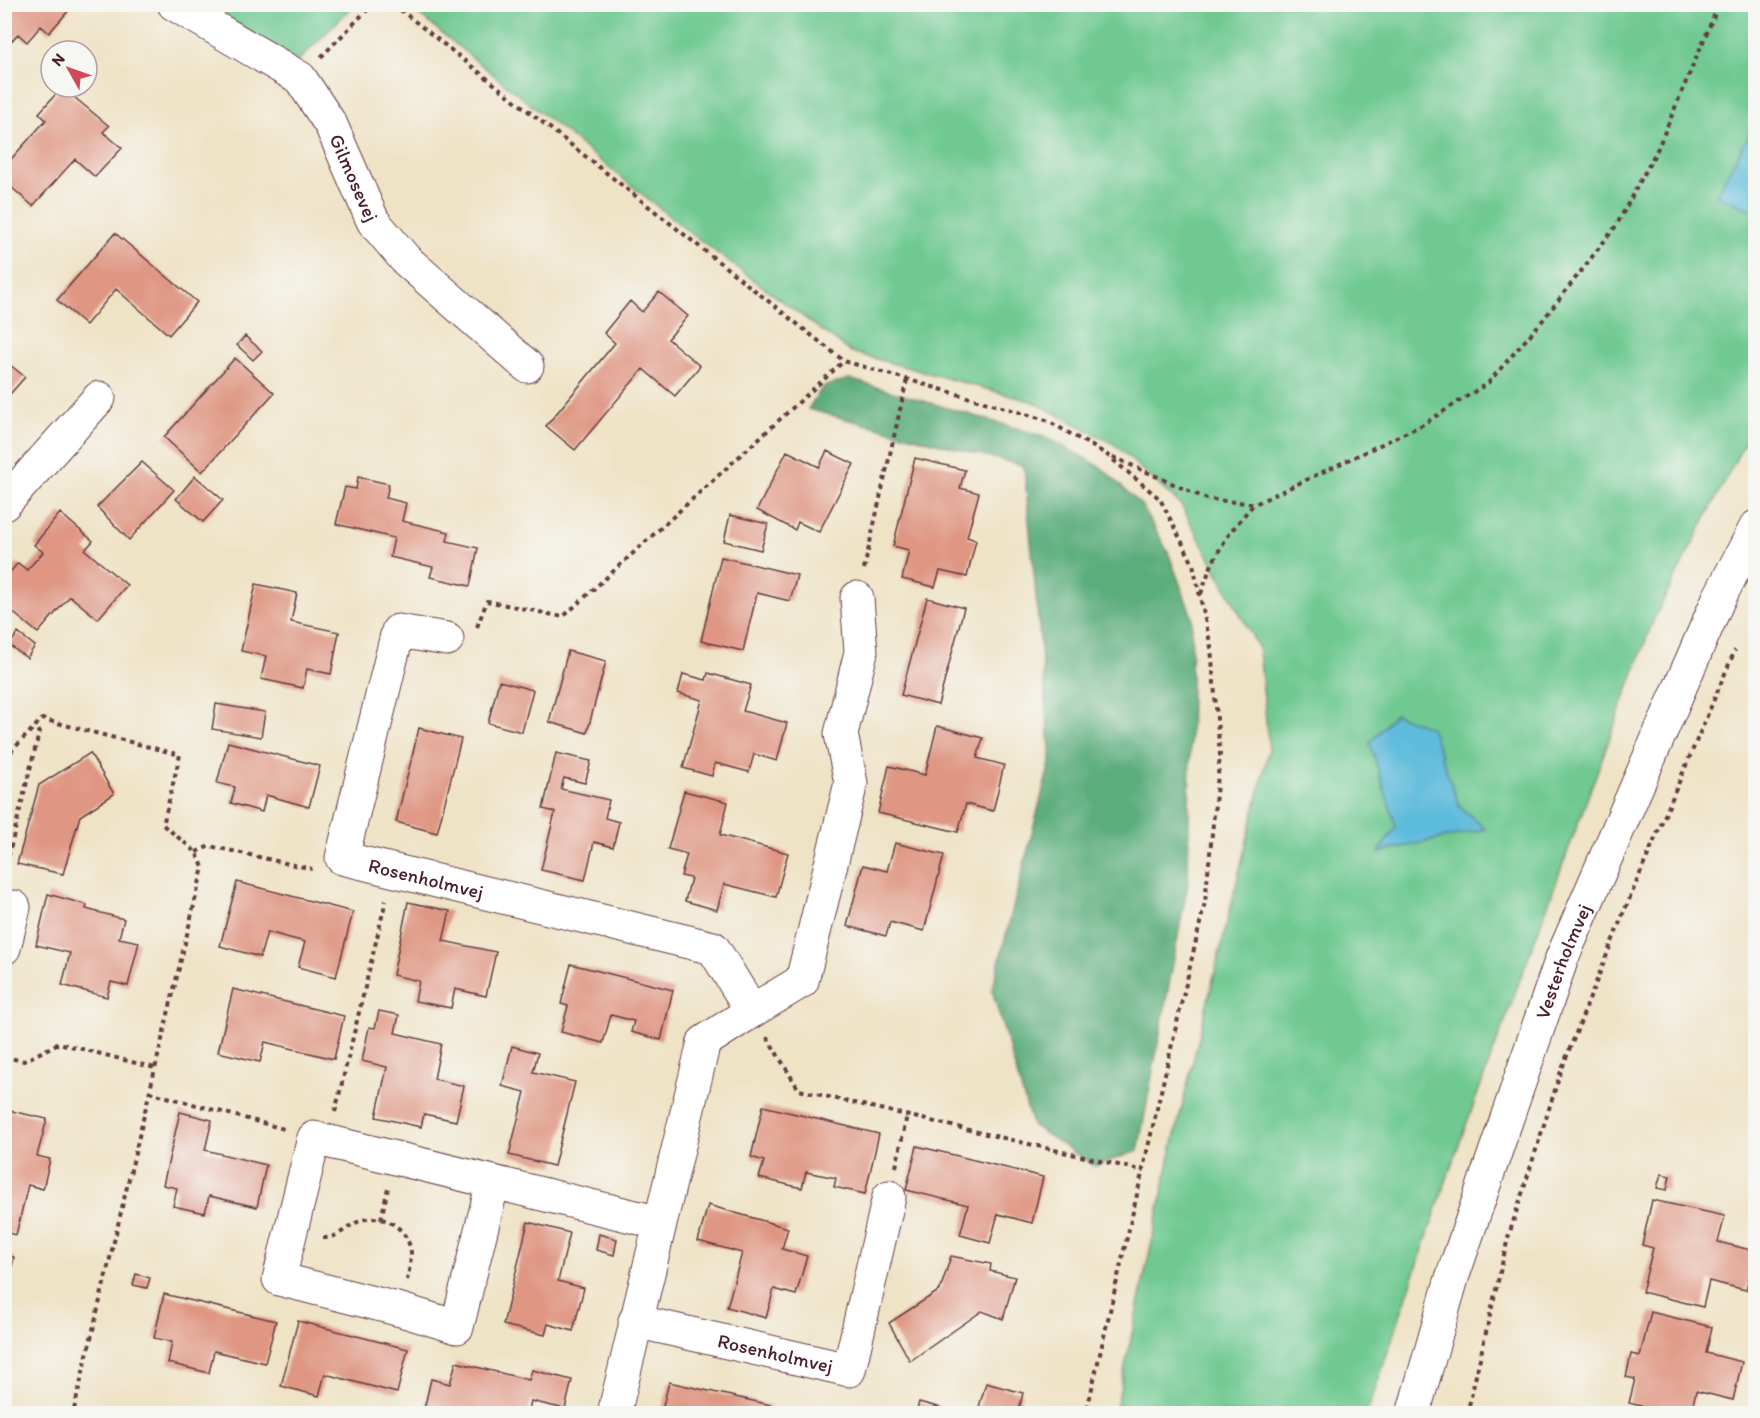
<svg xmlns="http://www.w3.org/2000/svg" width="1760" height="1418" font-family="Itim,sans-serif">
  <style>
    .green { fill: #6fc991; stroke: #5c745e; stroke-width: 1.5 }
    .forest { fill: #5bad7b; stroke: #526653; stroke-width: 1.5 }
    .water { fill: #5dbbdc; stroke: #546d84; stroke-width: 1.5 }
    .building { fill: #df9683 }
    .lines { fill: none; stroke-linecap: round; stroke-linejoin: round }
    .minor-casing { stroke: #633c42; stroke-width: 35 }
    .tertiary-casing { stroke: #633c42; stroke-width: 35 }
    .path { stroke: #633c42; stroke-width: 4; stroke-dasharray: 4.5 4.5; stroke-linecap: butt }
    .minor { stroke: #fff; stroke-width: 33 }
    .tertiary { stroke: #fff; stroke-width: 33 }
    .labels { text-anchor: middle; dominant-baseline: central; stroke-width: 5; stroke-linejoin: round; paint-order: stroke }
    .street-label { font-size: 20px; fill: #4a1f2b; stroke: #f6f6f2 }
  </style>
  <rect width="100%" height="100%" fill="#f6f6f2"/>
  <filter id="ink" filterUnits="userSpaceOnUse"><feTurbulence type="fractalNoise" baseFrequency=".0167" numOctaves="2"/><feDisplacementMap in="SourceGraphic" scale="12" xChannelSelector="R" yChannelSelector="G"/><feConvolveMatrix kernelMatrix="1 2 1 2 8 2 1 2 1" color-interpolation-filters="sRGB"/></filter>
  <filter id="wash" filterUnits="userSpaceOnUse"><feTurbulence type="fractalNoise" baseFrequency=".008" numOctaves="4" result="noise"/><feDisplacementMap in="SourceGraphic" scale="24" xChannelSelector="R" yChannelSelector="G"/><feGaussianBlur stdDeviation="1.35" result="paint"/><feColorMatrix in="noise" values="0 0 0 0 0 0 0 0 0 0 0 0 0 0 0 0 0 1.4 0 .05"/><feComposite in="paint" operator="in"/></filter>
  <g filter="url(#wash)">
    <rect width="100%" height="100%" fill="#efe3c6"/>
    <path class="green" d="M194,5H354L297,62Z
      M407,5H1755V422L1653,621L1455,1155L1367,1413H1115L1171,1152L1269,750L1259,649L1181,505L1114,444L1034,402L851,352L689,232Z"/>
    <path class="forest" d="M849,379L1046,437L1101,467L1142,506L1168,552L1192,617L1188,883L1138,1151L1095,1166L1032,1125L992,990L1051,759L1024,466L808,409L823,387Z"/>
    <path class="water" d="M1755,124V212L1716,195Z
      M1395,714L1431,728L1459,805L1485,829L1379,852L1396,827L1370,743Z"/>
    <g id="blocks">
      <path class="building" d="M4,4H64L70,9L49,33L41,26L27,42L18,34L4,49Z
        M62,87L109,126L103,132L122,148L95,177L75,159L33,206L4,181V167L46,120L39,113Z
        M115,233L197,302L169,335L116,289L86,325L57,300Z
        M659,292L688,316L668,339L700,366L675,396L643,369L575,450L546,426L615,343L604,333L630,301L642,312Z
        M245,336L262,351L253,360L237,345Z
        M235,358L274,393L202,472L164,437Z
        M4,360L25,377L4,401Z
        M787,451L819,467L827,451L854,464L819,532L798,522L795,530L757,510Z
        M915,458L965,470L960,488L979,493L967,537L976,540L967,577L940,571L935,587L902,579L909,550L893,546Z
        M142,462L174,490L129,540L97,507Z
        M195,476L223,500L203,522L176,499Z
        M358,477L389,484L386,498L406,503L402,521L449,532L447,541L478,548L470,586L430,577L433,567L390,557L394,538L336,524L345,487L356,489Z
        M60,513L93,541L85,550L127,585L98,619L70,596L38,633L4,605V579L18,563L27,570L43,552L34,545Z
        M730,515L768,524L761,550L724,541Z
        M721,557L797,575L790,601L757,593L743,651L701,641Z
        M256,584L297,593L291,622L339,632L331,674L307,669L303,688L261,679L266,656L241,651Z
        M927,598L964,608L938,705L901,695Z
        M18,633L35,646L27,658L9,645Z
        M568,651L606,661L587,733L549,722Z
        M708,673L751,685L743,711L787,723L777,761L754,754L749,772L715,763L712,776L683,768L702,700L678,693L683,674L706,680Z
        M499,681L533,690L522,732L488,723Z
        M216,704L265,712L261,737L212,729Z
        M937,726L983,738L977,758L1004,765L993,811L966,804L958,832L878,813L889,766L925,775Z
        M419,728L461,739L437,833L396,822Z
        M228,742L320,766L309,807L266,795L262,812L231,803L235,787L217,783Z
        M90,753L114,794L80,816L63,874L17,864L39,785Z
        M556,753L591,761L585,783L564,778L561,789L609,800L605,818L619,822L613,847L594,842L585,880L541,870L555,812L543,809Z
        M684,791L728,802L720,835L788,853L776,897L724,884L717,910L685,901L691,878L681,876L687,854L668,849Z
        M895,843L944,855L924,931L890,922L886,936L847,926L863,865L887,871Z
        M237,882L353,912L336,977L298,967L305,942L267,932L260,957L220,946Z
        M48,894L87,905L86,909L124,919L119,938L139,942L128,986L111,982L107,997L62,985L70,953L36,945Z
        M408,902L450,911L443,941L496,952L486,996L455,989L451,1008L415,1001L419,981L393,975Z
        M571,964L673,990L661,1040L631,1032L634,1021L611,1015L603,1043L561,1032L568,1006L561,1004Z
        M233,989L344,1016L334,1059L265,1042L260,1062L218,1052Z
        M379,1011L399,1015L395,1033L441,1044L434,1079L464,1086L456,1121L424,1114L421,1127L376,1117L387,1067L362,1061L369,1027L375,1028Z
        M512,1046L538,1053L533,1072L575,1082L554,1166L509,1155L525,1092L502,1086Z
        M763,1106L879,1134L865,1194L834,1187L836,1178L806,1172L802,1188L759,1178L764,1161L751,1157Z
        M7,1110L47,1119L37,1156L50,1159L43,1189L28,1185L16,1235L4,1232V1121Z
        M180,1112L212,1120L205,1150L266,1165L257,1207L209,1196L205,1213L173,1206L177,1188L163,1185Z
        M917,1146L1043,1177L1032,1223L998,1214L990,1243L960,1235L968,1205L906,1190Z
        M1661,1174L1670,1176L1667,1190L1657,1188Z
        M1652,1200L1725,1216L1718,1242L1755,1251L1746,1290L1709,1281L1703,1307L1642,1292L1653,1248L1642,1245Z
        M708,1205L788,1228L782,1249L807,1256L796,1295L774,1289L766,1318L727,1307L742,1253L698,1241Z
        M528,1222L570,1233L558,1281L584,1288L573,1331L548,1324L545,1335L503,1325Z
        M599,1234L617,1239L614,1255L596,1250Z
        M4,1255L14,1257L7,1290L4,1289Z
        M951,1256L991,1264L990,1271L1015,1277L1003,1319L982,1311L910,1361L889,1323L940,1290Z
        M136,1274L150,1278L147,1288L133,1285Z
        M164,1294L276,1321L265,1363L214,1351L209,1373L168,1363L172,1342L154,1338Z
        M1651,1312L1712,1327L1706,1353L1742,1362L1733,1400L1696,1391L1691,1414H1673L1629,1403L1635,1379L1626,1377L1631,1354L1640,1356Z
        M298,1321L408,1349L397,1393L325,1374L319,1396L281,1386Z
        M456,1362L529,1380L532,1370L572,1380L565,1409L531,1401L528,1414H423L431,1379L450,1384Z
        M669,1382L771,1405L769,1414H661Z
        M986,1383L1023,1393L1018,1414H977Z
        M919,1402L960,1413L959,1414H916Z"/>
    </g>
  </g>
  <g filter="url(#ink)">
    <use href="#blocks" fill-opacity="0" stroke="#633c42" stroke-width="1.5"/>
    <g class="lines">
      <g class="minor-casing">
        <g id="minor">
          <path id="s1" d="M174,4L300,78L331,125L373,221L406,260L527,366"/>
          <path d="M4,504L99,398"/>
          <path id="s2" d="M447,639L398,631L342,858L713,948L752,1011L802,981L851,783L841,734L861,652L857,598"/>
          <path d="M4,948L14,907"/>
          <path d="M493,1182L457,1327L401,1310L279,1279L314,1138L660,1223"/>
          <path id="s3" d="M635,1321L849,1370L889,1197"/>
          <path d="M614,1414L704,1042L752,1011"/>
        </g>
      </g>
      <g class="tertiary-casing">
        <g id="tertiary">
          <path id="s4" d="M1413,1414L1452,1278L1562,958L1719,598L1756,527"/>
        </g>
      </g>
      <path class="path" d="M393,4L844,361L1046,420L1106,454L1160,499L1193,564L1211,647L1220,755L1205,902L1086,1414
        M321,57L373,4
        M1113,457L1207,499L1255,504L1422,425L1488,383L1543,320L1616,226L1658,148L1719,4
        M864,569L907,379
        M1201,594C1213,555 1227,534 1254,504
        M477,627L487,601L563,617L844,361
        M4,759L42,719L180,755L163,825L196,852L203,867L73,1414
        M196,852L210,846L312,869
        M4,874L39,733L35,726
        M767,1037L799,1090L1144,1171
        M4,1057L24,1061L59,1043L155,1068
        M149,1092L284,1129
        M335,1112L386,900
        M896,1167L907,1115
        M381,1219L388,1188
        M323,1238C340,1238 346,1226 360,1221C383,1211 409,1229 411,1253C411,1262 409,1271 407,1280
        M1467,1414L1508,1238L1561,1071L1623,914L1735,650"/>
      <use href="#minor" class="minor"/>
      <use href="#tertiary" class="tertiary"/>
    </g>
  </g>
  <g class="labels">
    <g class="street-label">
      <text stroke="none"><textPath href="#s1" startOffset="260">Gilmosevej</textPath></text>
      <text stroke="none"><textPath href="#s2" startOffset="370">Rosenholmvej</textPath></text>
      <text stroke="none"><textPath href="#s4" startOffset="477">Vesterholmvej</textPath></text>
      <text stroke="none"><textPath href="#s3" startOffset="144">Rosenholmvej</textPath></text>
    </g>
  </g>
  <rect width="1760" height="1418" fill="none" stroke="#f6f6f2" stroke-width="24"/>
  <g transform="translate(69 69) rotate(310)"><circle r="28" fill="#f6f6f2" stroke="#b1a0a2" stroke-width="1.5"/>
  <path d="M0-4.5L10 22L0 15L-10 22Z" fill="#d1495b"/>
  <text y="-9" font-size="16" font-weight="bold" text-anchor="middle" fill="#4a1f2b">N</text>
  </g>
</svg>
